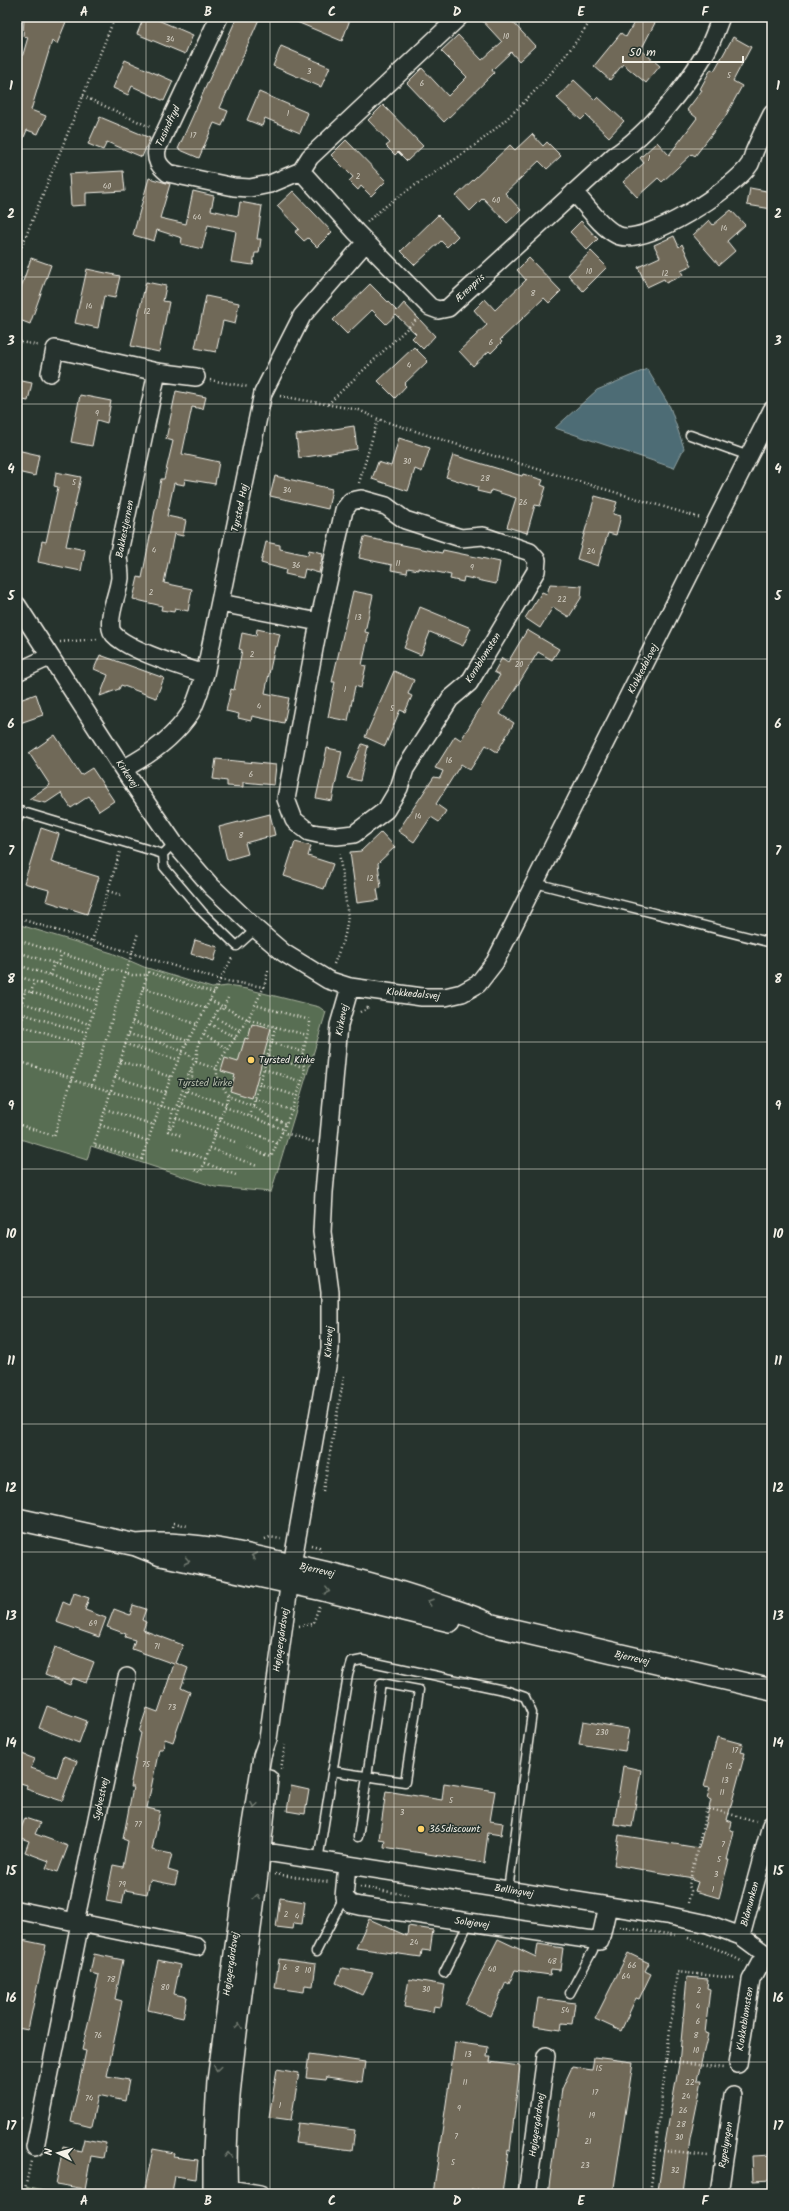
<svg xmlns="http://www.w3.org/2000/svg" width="789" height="2211" font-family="Kalam,sans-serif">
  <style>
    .green { fill: #596e52; stroke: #a6b09d }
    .water { fill: #4e6c74; stroke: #90a1a2 }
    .building { fill: #706958; stroke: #f4f1e8 }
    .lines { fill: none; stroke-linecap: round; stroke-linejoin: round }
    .service-casing { stroke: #f4f1e8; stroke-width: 11 }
    .minor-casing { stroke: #f4f1e8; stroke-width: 20 }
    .tertiary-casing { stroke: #f4f1e8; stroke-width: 24 }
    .path { stroke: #f4f1e8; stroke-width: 2.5; stroke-dasharray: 1 3; stroke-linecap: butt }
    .service { stroke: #26332d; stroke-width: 8 }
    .minor { stroke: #26332d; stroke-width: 17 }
    .tertiary { stroke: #26332d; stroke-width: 21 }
    .oneway { stroke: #6e766e }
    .grid { fill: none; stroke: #f4f1e8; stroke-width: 1; stroke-opacity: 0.55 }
    .poi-dot { fill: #ffd166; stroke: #26332d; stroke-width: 1.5 }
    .labels { text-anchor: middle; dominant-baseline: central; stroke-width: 3; stroke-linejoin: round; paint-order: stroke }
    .number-label { font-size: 8px; fill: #d3cfc4 }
    .street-label { font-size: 10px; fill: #f4f1e8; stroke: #26332d }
    .poi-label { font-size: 10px; fill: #f4f1e8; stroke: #26332d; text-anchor: start }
    .park-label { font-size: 10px; fill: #b6bdac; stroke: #26332d }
    .neatline { fill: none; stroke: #f4f1e8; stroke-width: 1.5 }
    .grid-label { font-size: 13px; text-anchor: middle; font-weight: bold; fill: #f4f1e8 }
  </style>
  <rect width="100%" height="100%" fill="#26332d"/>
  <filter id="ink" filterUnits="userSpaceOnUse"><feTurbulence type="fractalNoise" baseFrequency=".025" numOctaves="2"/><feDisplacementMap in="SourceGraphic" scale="8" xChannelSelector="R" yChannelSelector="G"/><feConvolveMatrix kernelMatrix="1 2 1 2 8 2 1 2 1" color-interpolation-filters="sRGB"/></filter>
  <g filter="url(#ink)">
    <path class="green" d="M17,924L112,953L144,967L212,988L227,986L247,989L319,1007L326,1012L271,1192L215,1187L91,1146L87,1160L17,1138Z
      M27,2187L29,2188L60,2194H26Z"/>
    <path class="water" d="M647,369L670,407L684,448L674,468L555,428L597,390Z"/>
    <path class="building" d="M24,17H68L57,44L52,41L31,110L46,116L38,134L27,130L17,154V75L28,37L23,36Z
      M144,17H151L193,35L185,54L137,34Z
      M237,17H260L220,108L228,111L222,126L214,123L199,158L178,149Z
      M285,17H351L342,41Z
      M479,17H508L535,46L519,61L511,52L492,70L494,73L444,122L407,83L422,68L448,96L467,77L441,51L458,35L482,60L502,42Z
      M637,17H658L641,50L660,66L646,83L623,64L610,80L594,66L621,33L626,37Z
      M733,37L751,47L733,81L742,86L725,117L695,156L692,154L662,182L658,178L637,197L623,182L644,163L640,158L657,142L669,155L697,118L687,110L702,90L700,89L711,69L714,71Z
      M281,46L330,67L321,87L273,66Z
      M125,60L173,81L164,101L132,86L128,95L113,88Z
      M574,80L595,100L598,97L624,121L609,137L586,115L581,120L557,98Z
      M259,92L308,113L300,133L265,118L262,126L247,120Z
      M383,105L423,146L407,161L398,152L395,155L386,146L390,143L368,120Z
      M100,117L150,138L142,157L107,142L103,150L88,144Z
      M532,134L543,146L547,142L561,156L547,169L539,161L505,193L521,210L507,223L483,198L470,211L456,196L510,145L515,150Z
      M346,140L386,181L371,196L361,186L358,190L349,181L353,177L331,155Z
      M123,171L125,191L86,193V205L71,206L69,174Z
      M149,178L170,184L160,218L186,224L193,191L214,196L211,210L238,216L240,202L262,206L257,239H261L259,253H255L253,265L231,262L236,231L208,225L202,249L181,244L182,238L157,230L154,241L133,235Z
      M750,188L772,192V209L747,205Z
      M293,191L332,232L317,247L308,238L304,241L295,232L299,229L277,206Z
      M731,210L745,225L727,241L735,251L719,265L693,235L709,220L713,225Z
      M438,215L458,236L447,247L441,241L415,265L401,251Z
      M581,221L598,239L587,250L570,232Z
      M674,236L679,247L682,244L692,266L681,271L683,275L666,283L664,279L647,287L638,267L660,257L654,245Z
      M591,251L607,267L583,291L568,275Z
      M31,258L51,265L30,324L17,319V299Z
      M529,258L561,291L549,303L544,298L500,340L502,342L491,353L489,351L473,366L459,351L487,325L474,310L485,299L495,310L526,280L517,270Z
      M87,269L120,276L115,298L104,296L98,328L75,323Z
      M146,282L166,286L163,301L169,302L159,352L131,346Z
      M370,284L397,311L404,303L435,336L423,349L412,338L416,334L396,315L386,324L372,310L347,334L333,320Z
      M206,296L239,303L235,324L223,321L216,352L195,348Z
      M414,347L428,361L404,384L406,386L395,398L378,381Z
      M17,380L32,383L28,401L17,399Z
      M176,391L206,397L203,409L192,407L182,454L219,462L215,484L185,479L184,485L174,483L167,516L186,520L183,536L174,534L164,583L192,589L188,611L175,608L174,612L161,610L162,606L133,599L138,577L142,578L161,479H164L173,441L166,439Z
      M80,395L111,401L107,423L97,420L92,446L71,442Z
      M354,426L357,449L299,458L296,435Z
      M399,438L430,448L422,472L415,469L408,491L372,479L378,462L391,466Z
      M17,450L39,455L35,476L17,472Z
      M453,455L522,476L523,474L543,480L541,485L546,487L540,506L535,505L527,533L507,527L516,498L491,490L490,494L477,491L478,487L446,477Z
      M56,472L81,477L66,546L85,550L81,571L38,562L42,541L46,542L58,487L54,486Z
      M275,476L332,489L328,509L270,496Z
      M595,496L617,502L613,514L621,516L616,535L608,533L598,566L577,559Z
      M364,537L442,553L443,550L500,562L496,584L464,577L463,582L450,579L451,575L418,568V570L408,568L407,573L391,570L392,565L359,558Z
      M266,542L280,545V549L308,555L309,550L323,553L319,573L305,569L303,578L285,574L286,570L261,563Z
      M550,584L582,586L581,598L569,617L553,607L540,628L525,618L542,592L547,594Z
      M353,591L373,595L365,632L369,633L362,665L366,666L361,688L355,686L348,721L328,717L335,682H332Z
      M420,607L471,628L463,646L430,632L421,655L404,648Z
      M257,629L280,634L277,647L275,646L265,693L289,698L284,723L252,716L251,721L238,718L239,714L226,711L231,689L234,690L242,650L239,649L242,633L256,636Z
      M527,630L559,649L552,660L538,652L500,714L514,723L497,752L486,745L470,770L461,764L436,804L446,811L439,822L431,817L414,842L398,831L434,777L440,778L443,771L435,768L455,736L461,740L500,675L494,672L502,658L508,662Z
      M100,655L164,678L156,698L121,685L119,689L100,696L108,675L94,669Z
      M394,671L414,680L408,694L412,696L405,712L400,710L385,746L365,737Z
      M36,694L43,715L17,724V701Z
      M55,735L81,775L92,768L114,801L99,811L89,796L71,808L61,793L46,803L29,799L50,785L29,753Z
      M362,744L368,746L360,781L347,778Z
      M327,748L342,751L332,801L316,798Z
      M216,759L276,765L274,785L243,782V787L227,786V781L213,779Z
      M270,814L275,835L245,843L248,854L227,860L219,827Z
      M41,828L59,834L51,862L99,877L87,914L46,901L49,890L24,883Z
      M381,832L395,847L378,863L381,888L377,889L379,900L357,903L350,852L361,851Z
      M295,842L311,846L308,856L333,864L324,889L284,876Z
      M195,940L218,947L214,961L191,954Z
      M252,1024L271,1029L252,1098L230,1091L235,1075L221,1071L225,1058L238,1062L245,1038L248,1039Z
      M74,1593L89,1598L85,1610L106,1618L99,1637L56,1622L63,1602L70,1605Z
      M133,1605L146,1609L142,1620L146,1622L143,1630L183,1645L176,1663L188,1668L181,1688L190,1692L173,1742L165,1739L163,1749H159L147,1808L160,1811L152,1850L172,1854L168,1870L178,1873L175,1885L150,1880L147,1894L125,1890L122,1904L106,1901L113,1865L123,1867L128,1841L123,1839L133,1787H130L141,1733L139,1732L147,1708L158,1712L174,1664L132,1649L135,1640L125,1637L126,1634L107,1627L114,1609L130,1615Z
      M55,1647L94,1662L86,1683L73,1678L70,1685L45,1675Z
      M47,1706L87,1721L79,1743L39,1728Z
      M583,1721L629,1729L625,1751L579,1744Z
      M717,1737L743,1744L741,1752L745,1753L727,1820L732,1822L730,1830L734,1831L727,1860H729L719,1898L695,1891L698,1882L692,1880L693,1878L614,1865L619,1835L699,1848L711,1800L707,1798L710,1788L704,1787Z
      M17,1752L35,1759L31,1768L57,1777L64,1756L77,1761L62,1801L26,1789L27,1785L17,1782Z
      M623,1766L641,1770L632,1827L614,1824Z
      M444,1783L495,1791L490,1821L503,1823L501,1835L488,1833L484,1863L384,1847L385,1840L379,1839L386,1791L442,1800Z
      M291,1786L309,1790L305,1814L287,1811Z
      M25,1818L40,1823L35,1834L68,1846L58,1872L46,1868L49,1861L25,1852L29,1841L18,1837Z
      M280,1898L305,1902L302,1924L294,1923L293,1929L276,1927Z
      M369,1919L407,1936L408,1926L433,1930L430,1951L422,1950L421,1957L356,1948Z
      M17,1939L46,1945L28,2030L17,2028Z
      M498,1939L536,1957L538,1944L563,1948L560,1970L551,1969L550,1975L515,1970L509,1984L506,1982L491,2016L465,2004Z
      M628,1953L649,1963L645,1971L651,1974L639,1999L636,1998L621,2031L595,2019Z
      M94,1954L123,1960L115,1999L122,2001L107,2076L129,2080L125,2101L98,2095L91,2127L71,2122L86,2051L82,2050L99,1975L90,1973Z
      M279,1959L316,1964L313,1986L305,1985L304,1992L275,1988Z
      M158,1960L180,1965L174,1994L187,1997L183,2018L148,2010Z
      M342,1968L373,1973L362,1995L336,1983Z
      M687,1977L708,1979L707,1988L710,1989L705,2033L708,2034L697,2080H702L690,2139L683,2194H660V2192L658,2191L664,2149L679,2064Z
      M409,1979L445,1985L441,2007L434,2006L433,2012L404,2007Z
      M538,1998L575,2003L572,2024L562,2023L561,2030L534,2026Z
      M455,2042L488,2047L487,2057H491L490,2062L520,2066L510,2151L508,2150L502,2194L471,2189V2194H433Z
      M309,2054L365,2062L362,2082L327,2077L326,2080L306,2078Z
      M594,2057L633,2062L613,2194H548L562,2089L572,2067L592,2070Z
      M277,2069L299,2073L291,2120L269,2117Z
      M298,2123L355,2130L352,2150L295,2143Z
      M84,2139L106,2143L103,2158L91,2156L85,2189L56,2184L63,2147L81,2151Z
      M153,2149L174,2153L173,2157L198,2160L196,2179L175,2176L172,2194H144Z
      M772,2155V2180L753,2181L752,2156Z"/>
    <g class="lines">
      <g class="service-casing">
        <path id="service" d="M690,435L749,456
          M17,820L20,811L163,854
          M174,843L163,854L164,867L203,913L237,946L256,929
          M535,883L772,943
          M332,1771L405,1782L419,1690L381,1683L358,1837
          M318,1861L348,1675L352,1662L362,1660L508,1691L525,1697L532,1713L508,1890
          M316,1952L344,1897
          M444,1973L469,1922
          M570,1993L593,1950L595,1940"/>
      </g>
      <g class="minor-casing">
        <path id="minor" d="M219,17L157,149C155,160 159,166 168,173L234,187L250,188L270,184L301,171L310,157L459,17
          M301,171L356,232L430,307L438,310L448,308L614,156C648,134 684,89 705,54C712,43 716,29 721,17
          M574,192C587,206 601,227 617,235C644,248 735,188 750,164C752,160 753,154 755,150C760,138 766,126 772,114
          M157,372L118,557C119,564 120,572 120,578C118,595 108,613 111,629C113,646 189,669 205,674
          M50,373L55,349L157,372L196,377
          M220,603L319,622L344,510L351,501L361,499L386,506L405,520L461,538L483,536L530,552L537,560L536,571L469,683L450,699L405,769L399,788L386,810L354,834L337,836L318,834L309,832L294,820L286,799L319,622
          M17,605L123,769L174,843L211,886L256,929L284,953L328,980L350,987L422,997H445L462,993L478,984L495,962L772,410
          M17,672L49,657
          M123,769C150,755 174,738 191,712C197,701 201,686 205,674L263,393L302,316L366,242
          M247,1849L666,1915L708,1924L741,1936L772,1959
          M347,1865L344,1897L351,1904L360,1906L600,1941L608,1906
          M17,1910L197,1947
          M75,1922L127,1677
          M741,1936L771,1825
          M738,2064L751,1980L765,1954
          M35,2147L80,1923
          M218,2190L229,2189L260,2194
          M212,2194V2151L216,2081L247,1849L262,1756L268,1739L292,1565L330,1349V1292L322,1232L324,1192L339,1025L350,987
          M229,2194C225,2124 235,2055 244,1986C254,1917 263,1848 269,1779
          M527,2194L546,2056
          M719,2194L733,2096"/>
      </g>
      <g class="tertiary-casing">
        <path id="tertiary" d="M17,1519L136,1545L161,1555L323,1590L450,1621
          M136,1545C188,1540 242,1553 292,1565C340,1575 387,1587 433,1603C453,1610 473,1616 492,1625L772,1690"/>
      </g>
      <path class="path" d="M83,96L150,127
        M367,222C399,192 439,172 474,146C520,111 561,66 593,17
        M17,258L115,17
        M17,341L40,346
        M210,380L249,387
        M280,396L359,410L378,419L474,450L701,518
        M328,404L418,318
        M359,483L378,419
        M60,642L98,639
        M108,891L121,895
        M17,918L220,980L233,956
        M17,940L121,972L132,975H147
        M92,941L120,852
        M17,952L103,978
        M334,964L345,935L348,917L339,852
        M17,965L100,990
        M59,965L61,954
        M268,971L264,987L249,1017L217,1065V1076L226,1092L230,1097L254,1106L268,1116L285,1123
        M50,975L54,963
        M17,976L97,1001
        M17,988L93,1011
        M143,988L206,1008
        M31,993L34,982
        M214,993L148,972L94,1145L142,1159C152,1129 162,1099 174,1070C187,1039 206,1010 220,980L264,987
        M210,1000L247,1019L276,1027L250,1116
        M17,1001L89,1024
        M138,1005L197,1024
        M17,1012L86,1033
        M360,1012L369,1007
        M19,1013L25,991
        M214,1017L240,1031
        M132,1022L188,1041
        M210,1024L236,1038
        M17,1025L83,1045
        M20,1026L24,1014
        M276,1027L307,1035
        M129,1034C144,1039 188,1048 195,1061
        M204,1035L228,1049
        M272,1043L303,1052
        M125,1044L179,1060
        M268,1057L303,1067
        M17,1061L72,1078
        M120,1061L171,1077
        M196,1062L198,1044L219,1008L222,1010L228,998
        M264,1069L302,1082
        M115,1077L166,1093
        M72,1080L175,1110L192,1066L196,1062L217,1069
        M259,1084L297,1096
        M92,1085L138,933
        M187,1091L226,1104
        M255,1099L292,1110
        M181,1105L221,1118
        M225,1107L283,1129
        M105,1109L154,1125
        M173,1109L169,1127L172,1128L192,1077V1069
        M176,1118L216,1132
        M220,1120L277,1143
        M17,1124L54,1136L107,967
        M100,1125L148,1141
        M169,1127L168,1131L182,1136
        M282,1132L314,1142
        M215,1135L235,1142
        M247,1147L271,1157L293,1108L305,1071L302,1056L310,1024V1020L255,1005
        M174,1148L206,1159
        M210,1148L257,1166
        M205,1163L236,1175
        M195,1170L201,1172L229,1095
        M323,1491L344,1376
        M173,1527L174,1523L188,1526
        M265,1539L270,1537L281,1539
        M311,1545L319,1547L322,1553
        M299,1626L313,1624L319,1606
        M281,1769L285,1745
        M275,1874L329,1882
        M360,1887L408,1895
        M688,1903L691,1891L689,1885L707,1808L756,1821
        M619,1927L675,1935
        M688,1938L722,1951L743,1962
        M666,2061L723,2068
        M17,2117L24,2119
        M655,2150L708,2156
        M24,2194L31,2161
        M650,2194L677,1972L735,1978"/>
      <use href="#service" class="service"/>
      <use href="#minor" class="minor"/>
      <use href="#tertiary" class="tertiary"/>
    </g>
    <defs><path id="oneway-chevron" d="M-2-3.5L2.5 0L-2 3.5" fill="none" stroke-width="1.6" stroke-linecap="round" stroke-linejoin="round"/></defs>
    <g class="oneway">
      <use href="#oneway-chevron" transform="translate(254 1556) rotate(-167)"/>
      <use href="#oneway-chevron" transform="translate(187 1561) rotate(12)"/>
      <use href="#oneway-chevron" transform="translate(327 1591) rotate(14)"/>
      <use href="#oneway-chevron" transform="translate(430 1602) rotate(-161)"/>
      <use href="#oneway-chevron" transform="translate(254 1805) rotate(99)"/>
      <use href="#oneway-chevron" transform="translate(257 1897) rotate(-82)"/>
      <use href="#oneway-chevron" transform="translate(239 2026) rotate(-82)"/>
      <use href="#oneway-chevron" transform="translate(217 2068) rotate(98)"/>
      <use href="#oneway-chevron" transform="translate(228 2155) rotate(-90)"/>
    </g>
  </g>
  <path class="grid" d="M146,17V2194M270,17V2194M394,17V2194M519,17V2194M643,17V2194M17,149H772M17,277H772M17,404H772M17,532H772M17,659H772M17,787H772M17,914H772M17,1042H772M17,1169H772M17,1297H772M17,1424H772M17,1552H772M17,1679H772M17,1807H772M17,1934H772M17,2062H772"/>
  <g class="poi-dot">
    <circle cx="251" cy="1060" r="4"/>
    <circle cx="421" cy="1829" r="4"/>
  </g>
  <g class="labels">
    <g class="number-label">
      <text x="506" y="36">10</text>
      <text x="170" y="39">34</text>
      <text x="309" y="71">3</text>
      <text x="729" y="75">5</text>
      <text x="422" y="83">6</text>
      <text x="288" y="113">1</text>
      <text x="193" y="135">17</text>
      <text x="649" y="158">1</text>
      <text x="358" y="176">2</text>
      <text x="107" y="186">40</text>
      <text x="496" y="200">40</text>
      <text x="197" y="217">44</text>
      <text x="724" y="228">14</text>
      <text x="589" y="271">10</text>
      <text x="665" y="273">12</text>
      <text x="533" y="293">8</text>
      <text x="89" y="306">14</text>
      <text x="147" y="311">12</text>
      <text x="491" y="342">6</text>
      <text x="409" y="365">4</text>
      <text x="97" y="413">9</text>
      <text x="407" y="461">30</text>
      <text x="485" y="478">28</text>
      <text x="74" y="482">5</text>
      <text x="287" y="490">34</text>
      <text x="523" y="502">26</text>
      <text x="154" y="550">4</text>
      <text x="591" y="551">24</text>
      <text x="398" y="563">11</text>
      <text x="296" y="565">36</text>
      <text x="472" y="567">9</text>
      <text x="151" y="592">2</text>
      <text x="562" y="599">22</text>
      <text x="358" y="617">13</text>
      <text x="252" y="654">2</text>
      <text x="519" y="664">20</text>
      <text x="345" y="689">1</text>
      <text x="259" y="706">4</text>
      <text x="392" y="708">5</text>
      <text x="449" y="760">16</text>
      <text x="251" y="774">6</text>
      <text x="418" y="816">14</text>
      <text x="241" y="835">8</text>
      <text x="370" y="878">12</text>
      <text x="93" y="1623">69</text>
      <text x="157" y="1646">71</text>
      <text x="172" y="1707">73</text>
      <text x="602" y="1732">230</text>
      <text x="735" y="1750">17</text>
      <text x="146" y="1764">75</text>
      <text x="729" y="1766">15</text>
      <text x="725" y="1780">13</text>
      <text x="722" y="1792">11</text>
      <text x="451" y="1800">5</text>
      <text x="402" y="1812">3</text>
      <text x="138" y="1824">77</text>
      <text x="723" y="1844">7</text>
      <text x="719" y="1859">5</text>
      <text x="716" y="1874">3</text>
      <text x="122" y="1884">79</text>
      <text x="713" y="1889">1</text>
      <text x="286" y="1914">2</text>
      <text x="297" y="1916">4</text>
      <text x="414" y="1942">24</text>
      <text x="552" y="1961">48</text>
      <text x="632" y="1965">66</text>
      <text x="285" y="1967">6</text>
      <text x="297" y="1969">8</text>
      <text x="492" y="1969">40</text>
      <text x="308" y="1970">10</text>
      <text x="626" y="1976">64</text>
      <text x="111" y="1979">78</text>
      <text x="165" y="1987">80</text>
      <text x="426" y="1989">30</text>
      <text x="699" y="1990">2</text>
      <text x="698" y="2006">4</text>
      <text x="565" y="2010">54</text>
      <text x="698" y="2021">6</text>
      <text x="98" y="2035">76</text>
      <text x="696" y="2035">8</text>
      <text x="696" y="2050">10</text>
      <text x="468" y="2054">13</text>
      <text x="599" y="2068">15</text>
      <text x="465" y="2082">11</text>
      <text x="690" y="2082">22</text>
      <text x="595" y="2092">17</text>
      <text x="686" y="2096">24</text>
      <text x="89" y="2098">74</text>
      <text x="280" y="2105">1</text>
      <text x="459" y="2108">9</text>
      <text x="683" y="2110">26</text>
      <text x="592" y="2115">19</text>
      <text x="681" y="2124">28</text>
      <text x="456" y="2136">7</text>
      <text x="679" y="2137">30</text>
      <text x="588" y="2141">21</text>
      <text x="453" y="2162">5</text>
      <text x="585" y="2165">23</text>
      <text x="675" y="2170">32</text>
    </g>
    <g class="street-label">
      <text transform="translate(168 126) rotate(-65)">Tusindfryd</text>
      <text transform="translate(470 288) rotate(-43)">Ærenpris</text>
      <text transform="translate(240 508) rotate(-78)">Tyrsted Høj</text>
      <text transform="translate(125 529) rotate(-79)">Bakkestjernen</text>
      <text transform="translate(483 658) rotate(-58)">Kornblomsten</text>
      <text transform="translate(643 669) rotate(-63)">Klokkedalsvej</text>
      <text transform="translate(127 774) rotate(56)">Kirkevej</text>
      <text transform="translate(413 994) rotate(5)">Klokkedalsvej</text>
      <text transform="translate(342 1020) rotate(-79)">Kirkevej</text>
      <text transform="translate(329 1342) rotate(-87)">Kirkevej</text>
      <text transform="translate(317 1570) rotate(13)">Bjerrevej</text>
      <text transform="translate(281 1640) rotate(-82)">Højagergårdsvej</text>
      <text transform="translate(632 1658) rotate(13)">Bjerrevej</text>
      <text transform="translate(101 1799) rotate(-78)">Sydvestvej</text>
      <text transform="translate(514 1891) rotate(9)">Bøllingvej</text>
      <text transform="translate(750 1904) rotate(-75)">Blåmunken</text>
      <text transform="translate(472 1923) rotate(8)">Soløjevej</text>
      <text transform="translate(231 1964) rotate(-82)">Højagergårdsvej</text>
      <text transform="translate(745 2019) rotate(-81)">Klokkeblomsten</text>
      <text transform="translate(537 2125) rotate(-82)">Højagergårdsvej</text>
      <text transform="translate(726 2145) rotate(-81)">Rypelyngen</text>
    </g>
    <g class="poi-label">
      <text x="259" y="1060">Tyrsted Kirke</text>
      <text x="429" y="1829">365discount</text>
    </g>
    <g class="park-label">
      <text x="205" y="1083">Tyrsted kirke</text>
    </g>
  </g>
  <rect width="789" height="2211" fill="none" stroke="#26332d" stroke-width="44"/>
  <g transform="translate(58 2153) rotate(276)" stroke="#26332d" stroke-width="3" paint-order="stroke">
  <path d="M0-3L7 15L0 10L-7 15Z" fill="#f4f1e8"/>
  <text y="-6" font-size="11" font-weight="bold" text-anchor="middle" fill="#f4f1e8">N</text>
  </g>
  <path d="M623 56v6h120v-6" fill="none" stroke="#f4f1e8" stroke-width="2"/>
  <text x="629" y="56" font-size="12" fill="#f4f1e8" stroke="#26332d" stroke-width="3" paint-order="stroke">50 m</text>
  <rect x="22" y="22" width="745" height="2167" class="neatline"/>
  <g class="grid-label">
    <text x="84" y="16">A</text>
    <text x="208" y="16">B</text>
    <text x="332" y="16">C</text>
    <text x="457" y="16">D</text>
    <text x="581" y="16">E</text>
    <text x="705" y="16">F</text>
    <text x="11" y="90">1</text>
    <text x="778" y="90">1</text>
    <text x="11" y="218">2</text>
    <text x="778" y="218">2</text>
    <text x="11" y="345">3</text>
    <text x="778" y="345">3</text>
    <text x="11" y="473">4</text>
    <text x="778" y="473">4</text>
    <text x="11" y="600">5</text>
    <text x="778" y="600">5</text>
    <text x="11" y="728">6</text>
    <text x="778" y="728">6</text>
    <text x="11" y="855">7</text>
    <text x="778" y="855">7</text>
    <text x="11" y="983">8</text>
    <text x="778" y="983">8</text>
    <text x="11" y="1110">9</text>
    <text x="778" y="1110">9</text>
    <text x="11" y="1238">10</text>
    <text x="778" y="1238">10</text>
    <text x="11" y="1365">11</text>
    <text x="778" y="1365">11</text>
    <text x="11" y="1492">12</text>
    <text x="778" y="1492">12</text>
    <text x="11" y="1620">13</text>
    <text x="778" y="1620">13</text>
    <text x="11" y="1747">14</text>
    <text x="778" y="1747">14</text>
    <text x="11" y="1875">15</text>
    <text x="778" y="1875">15</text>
    <text x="11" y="2002">16</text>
    <text x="778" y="2002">16</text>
    <text x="11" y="2130">17</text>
    <text x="778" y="2130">17</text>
    <text x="84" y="2205">A</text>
    <text x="208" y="2205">B</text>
    <text x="332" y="2205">C</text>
    <text x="457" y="2205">D</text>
    <text x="581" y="2205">E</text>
    <text x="705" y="2205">F</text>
  </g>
</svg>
